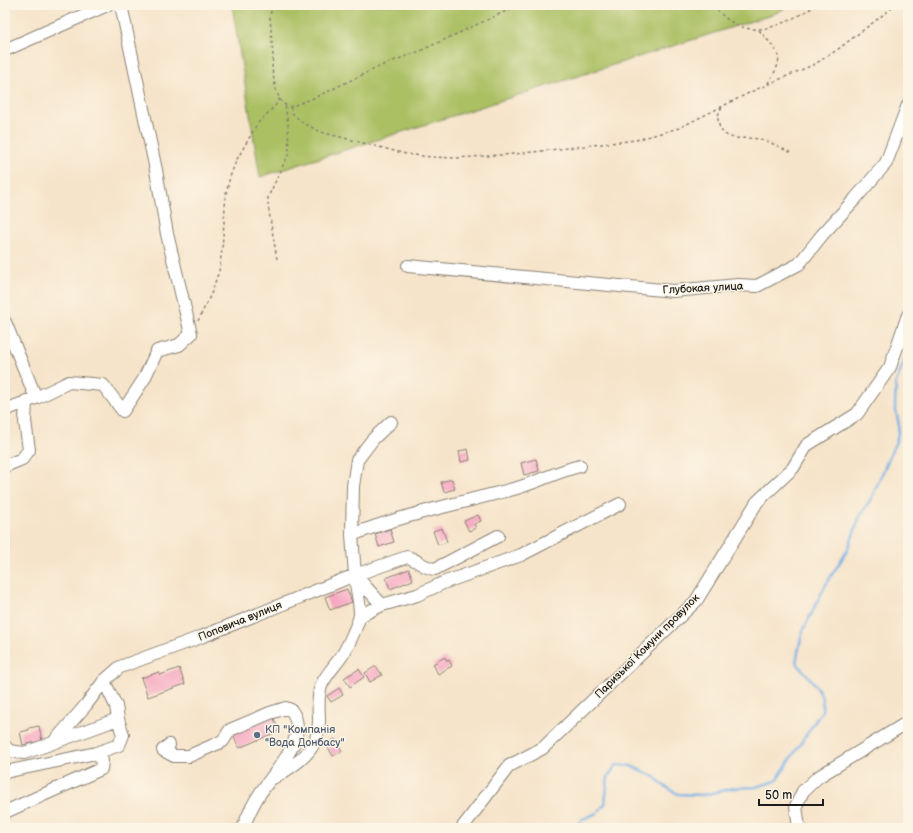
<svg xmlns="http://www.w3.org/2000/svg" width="913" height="833" font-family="'Balsamiq Sans',sans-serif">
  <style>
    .green { fill: #abc064; stroke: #646e40 }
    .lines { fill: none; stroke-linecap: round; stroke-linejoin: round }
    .stream { stroke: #75afe5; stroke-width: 2.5 }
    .building { fill: #f6a8c2 }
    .minor-casing { stroke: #898073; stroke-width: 14 }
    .path { stroke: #898073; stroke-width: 1.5; stroke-dasharray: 3 3; stroke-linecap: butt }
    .minor { stroke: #fff; stroke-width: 12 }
    .service-dot { fill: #5c6f8a; stroke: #fcf5e5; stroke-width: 1.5 }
    .labels { text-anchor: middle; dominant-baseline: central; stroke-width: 3; stroke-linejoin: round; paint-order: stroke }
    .street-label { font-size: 11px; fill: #1c1c1c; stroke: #fcf5e5 }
    .service-label { font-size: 11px; fill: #4e5e75; stroke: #fcf5e5; text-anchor: start }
  </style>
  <rect width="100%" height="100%" fill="#fcf5e5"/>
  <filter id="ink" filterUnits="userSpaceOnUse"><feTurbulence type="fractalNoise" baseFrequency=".025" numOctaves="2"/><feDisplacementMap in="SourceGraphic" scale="8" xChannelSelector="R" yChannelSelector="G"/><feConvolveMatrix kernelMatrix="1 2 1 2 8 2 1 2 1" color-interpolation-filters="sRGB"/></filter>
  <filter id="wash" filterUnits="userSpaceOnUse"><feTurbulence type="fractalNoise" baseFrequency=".012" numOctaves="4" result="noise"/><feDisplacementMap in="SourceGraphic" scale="16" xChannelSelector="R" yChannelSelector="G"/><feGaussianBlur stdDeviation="0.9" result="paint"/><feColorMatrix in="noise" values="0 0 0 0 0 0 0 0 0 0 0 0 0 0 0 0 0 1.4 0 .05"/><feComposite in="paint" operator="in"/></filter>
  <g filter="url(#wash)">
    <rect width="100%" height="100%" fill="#f6e4ca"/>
    <path class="green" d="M232,5H791L774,14L260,177Z"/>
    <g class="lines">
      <path class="stream" d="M573,828L583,819L597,813L605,804L608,777L616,765L631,766L653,776L666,787L678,794L704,795L733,788L756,787L776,781L822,711C822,707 823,702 822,698C819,686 804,672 796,662L802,633L825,586L848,549L860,516L872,497L897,439L899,425L895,406L896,382L908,352"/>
    </g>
    <g id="blocks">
      <path class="building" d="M468,449L470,460L461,462L459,451Z
        M536,459L539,471L524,475L521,463Z
        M452,479L455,489L444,492L441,482Z
        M478,515L481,521L474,524L476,528L469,531L464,521Z
        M442,528L447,542L438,545L433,531Z
        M390,529L394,542L379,547L375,534Z
        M409,569L413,580L390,589L386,578Z
        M347,589L352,602L330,610L325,597Z
        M445,657L447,661L449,660L452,666L438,674L433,664Z
        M376,666L382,675L370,682L365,673Z
        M179,668L185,684L148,697L141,678L159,672L160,675Z
        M359,669L364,677L350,687L344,678Z
        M339,688L343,695L331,702L327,696Z
        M273,716L279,731L239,748L232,733Z
        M39,726L42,741L23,745L20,732L29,730V728Z
        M335,739L342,751L333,756L326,744Z"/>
    </g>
  </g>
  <g filter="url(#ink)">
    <use href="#blocks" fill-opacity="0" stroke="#898073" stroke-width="1"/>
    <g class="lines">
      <g class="minor-casing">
        <path id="minor" d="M5,50L107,5
          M408,266L673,291L738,285L757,286L799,264L822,235L855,199L886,163L908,105
          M5,322L36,398
          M5,410L36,398L69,382L103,385L123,411L144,379L157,351L179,345L191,334L167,234L156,170L121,5
          M5,466L22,459L29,450L25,421L26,401
          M352,535C405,514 462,503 517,488C538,482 558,471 580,466
          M355,575L352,535L353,486L357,460L373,439L391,422
          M360,616L382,605L417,595L443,583L521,555L620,504
          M104,681L116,706L118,719
          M55,742L118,719L123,735L119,745L96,753
          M169,745L163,750L174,756H189L223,741L230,730L270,713L286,708L291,710C311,736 275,771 261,792C253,803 248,815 243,828
          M5,746L9,751L24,753L53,743L86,705L104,681L120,667L201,637L355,575L407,557C419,560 423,568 435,569L498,536
          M5,772L96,753L102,761L101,769L5,812
          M273,778C296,765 320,750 319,720C319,709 317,697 321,686C326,674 336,665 343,654C347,648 360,620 360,614C360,602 356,588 355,575L382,605
          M462,828L509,766L543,748L696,601L757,502L793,468L807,445L857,414L890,367L908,315
          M799,828L796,806L803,791L818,777L908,722"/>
      </g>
      <path class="path" d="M272,5L270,17L273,55L272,69L276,91L282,103L290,107L316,97L385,64L420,51L519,5
        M713,5C746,46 779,27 817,5
        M759,30C781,56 786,56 766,86
        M290,107L293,114L303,123L321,132L406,154L431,157L456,158L515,154L636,140L679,128L755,90L815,64L837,50L896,5
        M722,107C718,113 717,118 719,125C725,145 748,135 763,140C773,143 782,149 792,153
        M277,259L268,206V197L289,153L288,124L285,104
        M198,321L211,294L219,271L222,250L226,193L230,177L236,161L257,124L275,106L280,98"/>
      <use href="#minor" class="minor"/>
    </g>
  </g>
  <circle class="service-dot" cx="257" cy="735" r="4"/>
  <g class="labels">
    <g class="street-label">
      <text transform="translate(703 288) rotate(-3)">Глубокая улица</text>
      <text transform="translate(240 621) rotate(-22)">Поповича вулиця</text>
      <text transform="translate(647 646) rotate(-45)">Паризької Комуни провулок</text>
    </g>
    <g class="service-label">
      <text x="265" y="729">КП "Компанія<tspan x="265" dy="13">"Вода Донбасу"</tspan></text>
    </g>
  </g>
  <rect width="913" height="833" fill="none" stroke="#fcf5e5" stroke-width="20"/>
  <path d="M759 799v6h64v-6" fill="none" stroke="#1c1c1c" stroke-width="2"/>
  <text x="765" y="799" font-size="12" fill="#1c1c1c" stroke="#fcf5e5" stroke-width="3" paint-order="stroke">50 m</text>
</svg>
